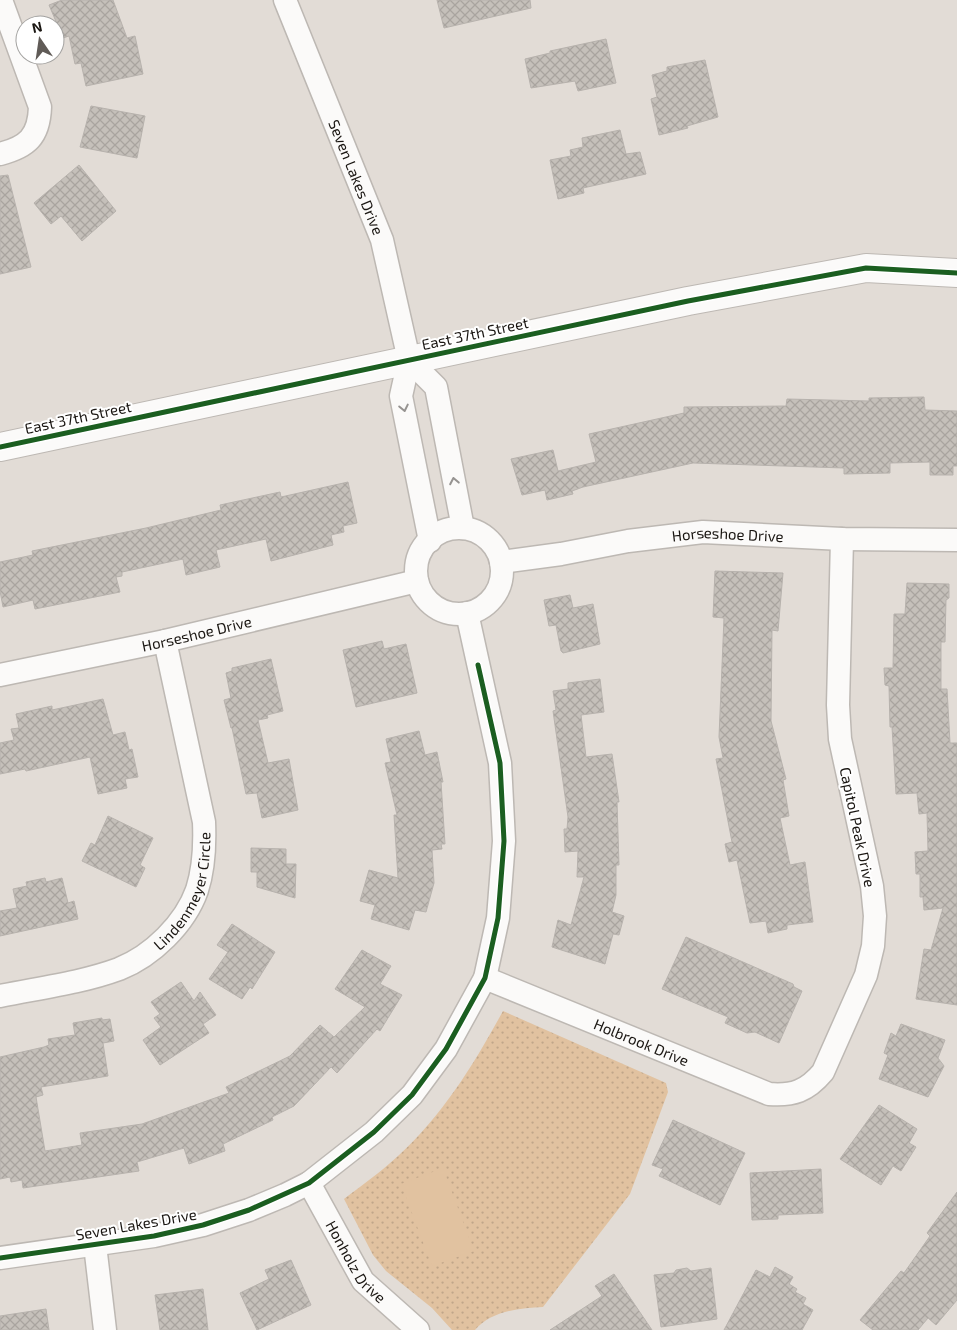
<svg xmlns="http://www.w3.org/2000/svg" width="957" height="1330" font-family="'Exo 2',sans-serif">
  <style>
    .park { fill: url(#park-dots) }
    .pitch { fill: #e1c2a0 }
    .building { fill: url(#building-cross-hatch); stroke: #b7b2ad }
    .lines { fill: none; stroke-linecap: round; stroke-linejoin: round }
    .minor-casing { stroke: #bdb8b3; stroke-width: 25 }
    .secondary-casing { stroke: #bdb8b3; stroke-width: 30 }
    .minor { stroke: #fbfaf9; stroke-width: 22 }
    .secondary { stroke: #fbfaf9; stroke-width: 28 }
    .cycleway-casing { stroke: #fff; stroke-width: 8 }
    .cycleway { stroke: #1b5e20; stroke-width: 5 }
    .oneway { stroke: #969391 }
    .labels { text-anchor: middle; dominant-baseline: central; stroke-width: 4; stroke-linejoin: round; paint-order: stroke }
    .street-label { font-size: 15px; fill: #1a1612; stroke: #fff }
  </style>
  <defs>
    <pattern id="park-dots" width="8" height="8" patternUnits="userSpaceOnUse" patternTransform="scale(1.25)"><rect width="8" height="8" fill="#e1c2a0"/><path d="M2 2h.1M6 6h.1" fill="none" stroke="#c0a689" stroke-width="1.8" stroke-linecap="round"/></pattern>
    <pattern id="building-cross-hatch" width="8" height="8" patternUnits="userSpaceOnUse" patternTransform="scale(1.25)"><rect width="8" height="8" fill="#c5c0ba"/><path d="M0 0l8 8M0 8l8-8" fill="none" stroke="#a9a49f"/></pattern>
  </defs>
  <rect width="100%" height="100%" fill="#e2dcd6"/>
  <path class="park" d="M503,1011L666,1083L668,1092L630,1194L543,1307C520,1308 491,1311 475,1330H452L432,1308L386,1271L373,1255L344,1199C362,1185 381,1172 398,1156C443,1115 474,1064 503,1011Z"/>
  <path class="pitch" d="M443,1168L474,1251L432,1266L401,1184Z"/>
  <path class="building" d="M62,0H113L127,38L135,36L143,74L86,86L81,63L75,64L69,36L63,38L49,5Z
    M437,0H530L531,8L444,28Z
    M606,39L616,83L578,91L575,81L531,88L525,59L550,53V51Z
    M705,60L718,117L687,126L688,128L659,135L651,99L657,97L652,75L667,71V67Z
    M91,106L145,116L137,158L80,147Z
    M620,130L626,154L640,152L646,174L583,188L584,193L558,199L550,160L571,156L570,150L583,147L582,138Z
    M79,165L116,211L82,241L61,216L51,224L34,203Z
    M8,175L31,267L0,274V176Z
    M924,397L925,410L957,411V466H953V475H930V462L890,463V473L844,474V468L693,463L583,487L572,491L573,494L547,500L545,490L522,495L511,459L553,450L558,471L596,462L589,434L684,413V407L786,406L787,399L869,401V398Z
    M348,482L357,523L343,526L344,532L331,535L333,545L271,561L266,539L216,550L220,567L186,575L183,559L122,572V576L116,577L120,592L35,609L33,600L3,607L0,591V562L33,555L32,551L146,528L221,510L220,505L280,492L281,497Z
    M715,571L783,573L778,631L772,630L771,721L786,779L783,780L789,816L780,818L790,865L805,862L813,922L787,925V929L768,933L766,921L750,923L737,860L729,862L725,844L732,842L716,759L723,758L719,737L724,618L713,617Z
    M907,583L949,584V598L946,600L945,642H941V689H947L950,743H957V1005L916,999L924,949L931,950L943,908L924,910L923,897H920V874H916L915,852L928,851L927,813L919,814L917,793L896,794L892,727H890L889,686L885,685L884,668H893L894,614H905Z
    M570,595L573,608L593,604L600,644L563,653L561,651L556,625L549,626L544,600Z
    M382,641L384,649L406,644L417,693L356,707L343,650Z
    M271,659L283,711L267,715L268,718L258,720L268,763L289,759L298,810L262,818L257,793L246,794L232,728H231L224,700L231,698L226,673L232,671V668Z
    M600,679L604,712L581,715L586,757L612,754L619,802H617L619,865H616V895L612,912L624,916L619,935L613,934L605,964L552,947L558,920L571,925L584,877H577L578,851L565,852L564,829H567L568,817L553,711L556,710L553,691L568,689V683Z
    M103,699L113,735L125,732L129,750L132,749L138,777L125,779L127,788L98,794L90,757L26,771L25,769L0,774V743L14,740L11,729L19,728L16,714L52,706V710Z
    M419,731L425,755L437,752L443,782H441L445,844H441L442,849L432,850L434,883L426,912L415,910L409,930L371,919L375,905L360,901L369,870L398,878L394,815H397L385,763L391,762L386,739Z
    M108,816L153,838L140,865L145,868L136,887L82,861L91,843L95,845Z
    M251,848L286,849V864H296L295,898L257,887V872H251Z
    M45,878L46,882L62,878L68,903L74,901L78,919L0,936V911L17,908L13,889L27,886L26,882Z
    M232,924L275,952L252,989L250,987L242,999L209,979L228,952L217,945Z
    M686,937L793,984L794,987L802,991L779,1043L755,1032L747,1033L725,1023L728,1017L662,989Z
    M362,950L391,966L380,984L402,995L380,1031L377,1029L337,1073L331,1067L294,1106L272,1117L273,1120L223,1144L225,1151L189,1164L184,1148L137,1162L139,1171L23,1188L22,1180L11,1182L10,1177L0,1179V1057L44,1047L49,1045L48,1039L75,1035L73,1023L102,1018V1020L110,1019L114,1041L103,1043L108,1076L41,1087L43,1095L36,1097L45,1151L82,1145L80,1133L142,1124L229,1093L226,1087L290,1056L320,1025L334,1037L365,1007L335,989Z
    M181,982L194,1001L200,992L216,1015L203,1024L209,1033L160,1065L143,1040L161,1027L154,1018L160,1014L151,1002Z
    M901,1024L945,1040L938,1058L944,1066L928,1097L879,1079L888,1055L884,1053L891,1033L896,1036Z
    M879,1105L917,1129L909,1143L916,1147L901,1171L893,1166L881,1185L840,1159Z
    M673,1120L745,1153L720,1205L659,1176L663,1169L652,1165Z
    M821,1169L823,1213L778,1215V1219L752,1220L750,1173Z
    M957,1192V1300L936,1325L928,1318L918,1330H873L860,1320L901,1271L904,1273L930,1236L927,1233Z
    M291,1260L311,1305L257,1330L240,1293L269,1279L265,1270Z
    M775,1267L793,1277L789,1284L797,1289L795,1292L806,1298L803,1304L813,1310L802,1330H724L756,1270L770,1277Z
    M687,1268L691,1271L711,1268L717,1319L661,1327L654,1275L674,1273L676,1270Z
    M614,1274L652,1330H550L602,1296L595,1286Z
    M203,1289L208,1330H160L155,1295Z
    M46,1309L49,1330H0V1316Z"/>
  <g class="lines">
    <g class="minor-casing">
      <g id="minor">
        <path id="s1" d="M285,0L382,240L409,360L401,396L430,541"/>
        <path d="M0,154C27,147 39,137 40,107L1,0"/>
        <path d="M409,360L436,387L463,528"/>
        <circle cx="459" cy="571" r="43"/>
        <path id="s2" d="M501,562L561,554L628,541L703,532L842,539L957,540"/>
        <path id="s3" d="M0,675L165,641L417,581"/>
        <path id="s4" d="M485,978L769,1094C793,1096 807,1091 823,1072L866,975L873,946L875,916L872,886L840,739L838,705L842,539"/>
        <path id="s5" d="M0,996C39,988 81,983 119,969C152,956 185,924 197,890C204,868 205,845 204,822L165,641"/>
        <path id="s6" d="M309,1183L363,1281L418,1330"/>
        <path d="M95,1245L105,1330"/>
        <path d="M0,1258L154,1236L203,1225L249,1210L285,1195L309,1183L374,1132L412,1095L446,1049L485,978L498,918L504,841L500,763L467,613"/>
      </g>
    </g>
    <g class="secondary-casing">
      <path id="secondary" d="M0,447L688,301L866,268L957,273"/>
    </g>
    <use href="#minor" class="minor"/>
    <use href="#secondary" class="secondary"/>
    <g class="cycleway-casing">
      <path id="cycleway" d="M0,447L688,301L866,268L957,273
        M0,1258L154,1236L203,1225L249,1210L309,1183L374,1132L412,1095L446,1049L485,978L498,918L504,841L500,763L478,665"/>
    </g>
    <use href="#cycleway" class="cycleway"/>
  </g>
  <defs><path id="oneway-chevron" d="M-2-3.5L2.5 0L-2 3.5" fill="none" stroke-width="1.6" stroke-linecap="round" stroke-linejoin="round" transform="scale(1.25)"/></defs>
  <g class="oneway">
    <use href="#oneway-chevron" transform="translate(404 408) rotate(78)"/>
    <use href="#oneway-chevron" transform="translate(454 481) rotate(-101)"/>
  </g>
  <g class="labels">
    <g class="street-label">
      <text stroke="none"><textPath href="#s1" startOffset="191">Seven Lakes Drive</textPath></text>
      <text transform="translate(475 333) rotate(-12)">East 37th Street</text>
      <text transform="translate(78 417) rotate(-12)">East 37th Street</text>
      <text stroke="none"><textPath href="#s2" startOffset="229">Horseshoe Drive</textPath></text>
      <text stroke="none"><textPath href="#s3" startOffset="201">Horseshoe Drive</textPath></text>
      <text transform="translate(858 827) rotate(78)">Capitol Peak Drive</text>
      <text stroke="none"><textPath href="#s5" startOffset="230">Lindenmeyer Circle</textPath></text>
      <text stroke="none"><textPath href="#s4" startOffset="169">Holbrook Drive</textPath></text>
      <text transform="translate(136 1224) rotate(-10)">Seven Lakes Drive</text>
      <text stroke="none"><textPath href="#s6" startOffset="92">Honholz Drive</textPath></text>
    </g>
  </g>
  <g transform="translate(40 40) rotate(347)"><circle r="24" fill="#ffffff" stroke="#a3a2a0"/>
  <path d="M0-4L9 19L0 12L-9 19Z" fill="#605b57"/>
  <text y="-8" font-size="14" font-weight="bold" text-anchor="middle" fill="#1a1612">N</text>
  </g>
</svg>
